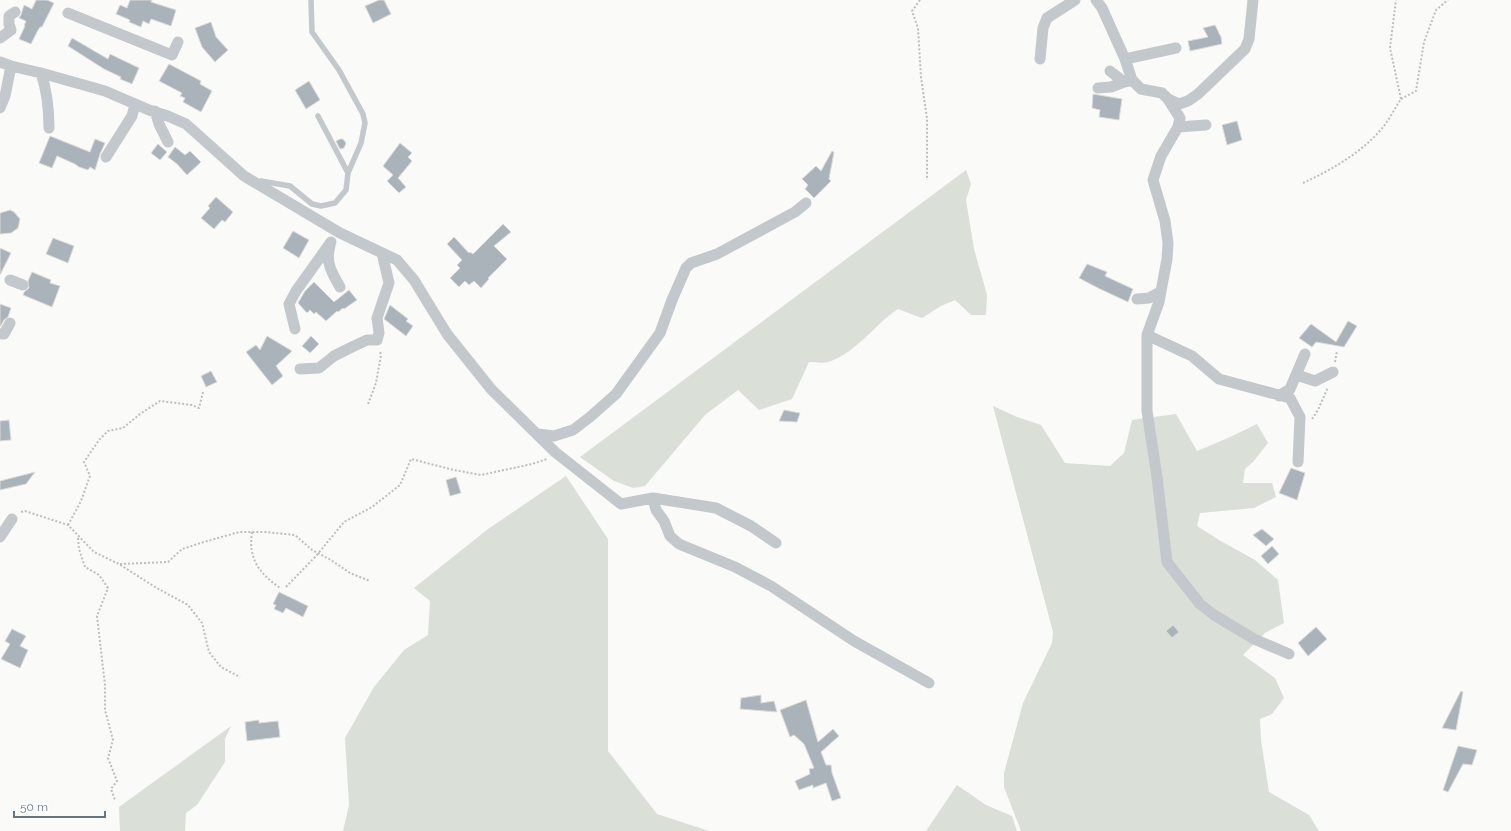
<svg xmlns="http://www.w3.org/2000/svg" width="1511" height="831" font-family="Raleway,sans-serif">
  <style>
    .green { fill: #dadfd7 }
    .building { fill: #aab3b9; stroke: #dcdcda }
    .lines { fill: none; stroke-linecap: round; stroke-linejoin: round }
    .path { stroke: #bbbfc2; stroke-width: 2; stroke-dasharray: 2 2; stroke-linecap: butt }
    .lane { stroke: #c3c8cc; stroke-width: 5.5 }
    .street { stroke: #c3c8cc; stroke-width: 11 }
  </style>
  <rect width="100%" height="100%" fill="#fafaf8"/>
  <path class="green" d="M966,170L971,184L966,200L974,249L987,295L986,315H971L955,300L941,306L922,318L898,309C875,324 858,351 831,361C825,364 816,362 809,362L792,399L759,410L738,390L705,415L645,486L633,488L614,481L580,457Z
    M993,406L1017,417L1041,425L1065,463L1110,466L1124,453L1132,420L1176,414L1197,451L1228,438L1257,424L1268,443L1253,462L1245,469L1243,483H1272L1276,497L1254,508L1200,513L1197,526L1219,540L1255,560L1278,580L1284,623L1265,633L1243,655L1275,678L1284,698L1272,714L1260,719L1261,740L1269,792L1309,815L1319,831H1021L1004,787V773L1023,703L1052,643L1053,632Z
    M566,476L608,539V751L657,814L709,831H343L349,805L345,738L374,687L404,650L428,635L430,601L414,588L488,529Z
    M231,726L225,739V762L197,805L186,813L185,831H120L119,807Z
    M957,785L986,805L1012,816L1017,831H926Z"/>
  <path class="building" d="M36,0H47L54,3L42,27H40L37,32L31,44L19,39L25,26H24L26,21L19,18L21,15L24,5L32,9Z
    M130,0H152L151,2L176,10L171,26L151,19L149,24L143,21L141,27L129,22L130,20L116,14L120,5L127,8Z
    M379,0H384L391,14L373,23L365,6Z
    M211,22L216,37L228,50L215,62L202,47L195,28Z
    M1215,25L1221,37L1222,44L1190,51L1188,41L1208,37L1203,28Z
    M72,38L108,59L110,54L139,68L132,84L120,79L121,77L104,69L68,46Z
    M169,64L201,81L200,84L212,91L201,112L183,102L185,98L180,96L182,93L159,81Z
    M309,81L320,100L306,109L295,90Z
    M1093,94L1122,99L1119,120L1099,117L1100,110L1092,108Z
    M1237,121L1242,140L1227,145L1222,125Z
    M50,136L90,152L95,139L105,143L100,154L95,170L90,167L88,170L79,167L75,164L57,156L52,168L39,163Z
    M340,139H343L346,143L344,148L340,149L336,141Z
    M400,143L412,153L408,157L412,161L398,178L406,187L399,193L387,181L393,175L383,166Z
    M158,144L167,152L160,160L151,153Z
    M175,147L185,155L190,151L201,162L187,175L177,164L168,157Z
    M832,151L834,152L829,179L831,181L814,198L805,189L808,185L802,179L816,166L821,171Z
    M216,197L233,212L225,222L222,220L214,229L201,218L210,208L208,206Z
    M10,210L14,212L20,219L18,228L11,233L0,234V213Z
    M503,224L511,232L494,246L507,259L488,278L489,279L481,288L474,281L469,285L465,281L459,287L450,278L460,268L457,265L462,260L447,244L454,237L469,253L470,252L473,254Z
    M293,231L309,240L299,258L283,248Z
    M53,238L74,246L68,263L46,254Z
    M0,248L11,253L0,275Z
    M1087,264L1107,272L1105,276L1133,289L1128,302L1098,288L1079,278Z
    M32,272L51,280L50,283L60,286L52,307L23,295L24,292L29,288L28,281Z
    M314,282L334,302L349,290L357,300L344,309L343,308L338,312L337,311L326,321L316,312L314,314L310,310L307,313L298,303L305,291Z
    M0,304L11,308L8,317L4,320L0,327Z
    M390,305L408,319L406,321L413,326L406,336L384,319Z
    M1348,321L1357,326L1344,347L1316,342L1312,347L1299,338L1311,324L1336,342Z
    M267,336L292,351L276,366L283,376L272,385L246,352L256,345L260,350Z
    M311,336L319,344L310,353L302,346Z
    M211,371L217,382L206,387L201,376Z
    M784,410L800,413L797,422L779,421Z
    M9,420L11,440L0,441V421Z
    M1291,468L1305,473L1297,500L1279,493Z
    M35,472L26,484L0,490V481Z
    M456,477L461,493L450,496L446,480Z
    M1262,529L1274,539L1266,546L1253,535Z
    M1272,546L1279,554L1268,564L1261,556Z
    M279,592L308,606L303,617L286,608L283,613L274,609L276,605L273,604Z
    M1173,625L1179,632L1172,638L1166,631Z
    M1316,627L1327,639L1308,656L1298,643Z
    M12,629L26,636L20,646L28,650L20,668L1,659L10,644L5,641Z
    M1461,691L1463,692L1456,730L1442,728Z
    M761,695V703L774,701L777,712L740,709L741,698Z
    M806,700L818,742L833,729L839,736L821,752L826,765H831L832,773L841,798L832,801L826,783L813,788V785L799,790L795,781L810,774L809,769L814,768L804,744L794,735L790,737L780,710Z
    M259,720V723L278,721L280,737L247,741L245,722Z
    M1458,746L1477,750L1472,765L1463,764L1448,792L1443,790Z"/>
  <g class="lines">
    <path class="path" d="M920,0L912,11L918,28L921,77L927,119V180
      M1401,99L1416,91L1424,42L1436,10L1448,0
      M1303,183C1333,169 1363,152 1384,126C1390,118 1395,108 1401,99L1390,48L1396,0
      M1335,362L1337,351
      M368,404L376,383L381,355L380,351
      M1312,419L1318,410L1328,387
      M21,512L25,511L68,525L94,552L119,564L155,587L188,605L202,623L209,652L221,667L240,677
      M68,525L81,501L90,476L84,462L99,440L108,431L123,428L140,414L160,401L192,405L199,408L203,392
      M252,532C248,559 259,573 280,588
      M78,538L79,549L85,567L99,575L108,588L97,616L105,685V710L113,740L108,758L117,781L111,789L115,800
      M120,564L168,562L182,549L204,542L239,532H265L295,535L312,550L331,560L350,573L370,581
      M286,587L316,556L344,522L372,507L400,485L411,459L454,470L481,475L532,464L547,459"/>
    <path class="lane" d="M311,0L312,32L339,70L363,114L365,123L361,143L348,173
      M261,181L290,186L312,204L321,206L335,203L346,190L348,173L318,116"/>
    <path class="street" d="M1096,0L1102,8L1125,59L1132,80L1141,89L1162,93L1168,99L1180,118L1178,127L1161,156L1153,180L1165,221L1168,243L1167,259L1159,302L1147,335V411L1157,477L1167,562L1200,604L1214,615L1254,639L1289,654
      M68,13L172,55L178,42
      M0,38L11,30L9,24V16L15,12
      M1040,59L1043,28L1047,18L1075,0
      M1125,59L1176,48
      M0,62L11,66L41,73L105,91L149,110L168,116L186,124L244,176L340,233L397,260L414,280L447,334L491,389L555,452L621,504L653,498L716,508L751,526L776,543
      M1110,71L1124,82L1129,81
      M41,73C47,91 49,108 49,128
      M1098,88L1111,87L1124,82
      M1168,99L1179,104L1188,101L1198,94L1245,49L1249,39L1253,0
      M0,108L5,96L11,66
      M155,111L159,124L168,142
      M1178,127L1206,125
      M106,157L132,116L135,104
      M330,246C325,262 332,273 340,287
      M10,280L23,285
      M1137,299L1149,298L1160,292
      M295,329L289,304L296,291L331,242
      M0,334H4L10,323
      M1147,335L1192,356L1219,379L1290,398L1300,417L1298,462
      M300,369L319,368L334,356L352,347L367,340H377L379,333L377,318L389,283L382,253
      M1297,375L1315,381L1333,372
      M1279,396L1290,389L1305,354
      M538,434L554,436L573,430L590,417L616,394L660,333L672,300L686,268L691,263L717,254L795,212L806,203
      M653,498L656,510L664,521L670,536L679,544L735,567L771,586L854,641L929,683
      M0,537L12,519"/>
  </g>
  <path d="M14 811v6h91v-6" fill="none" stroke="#657683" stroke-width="2"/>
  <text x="20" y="811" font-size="12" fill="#657683" stroke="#ffffff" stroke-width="3" paint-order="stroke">50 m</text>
</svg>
